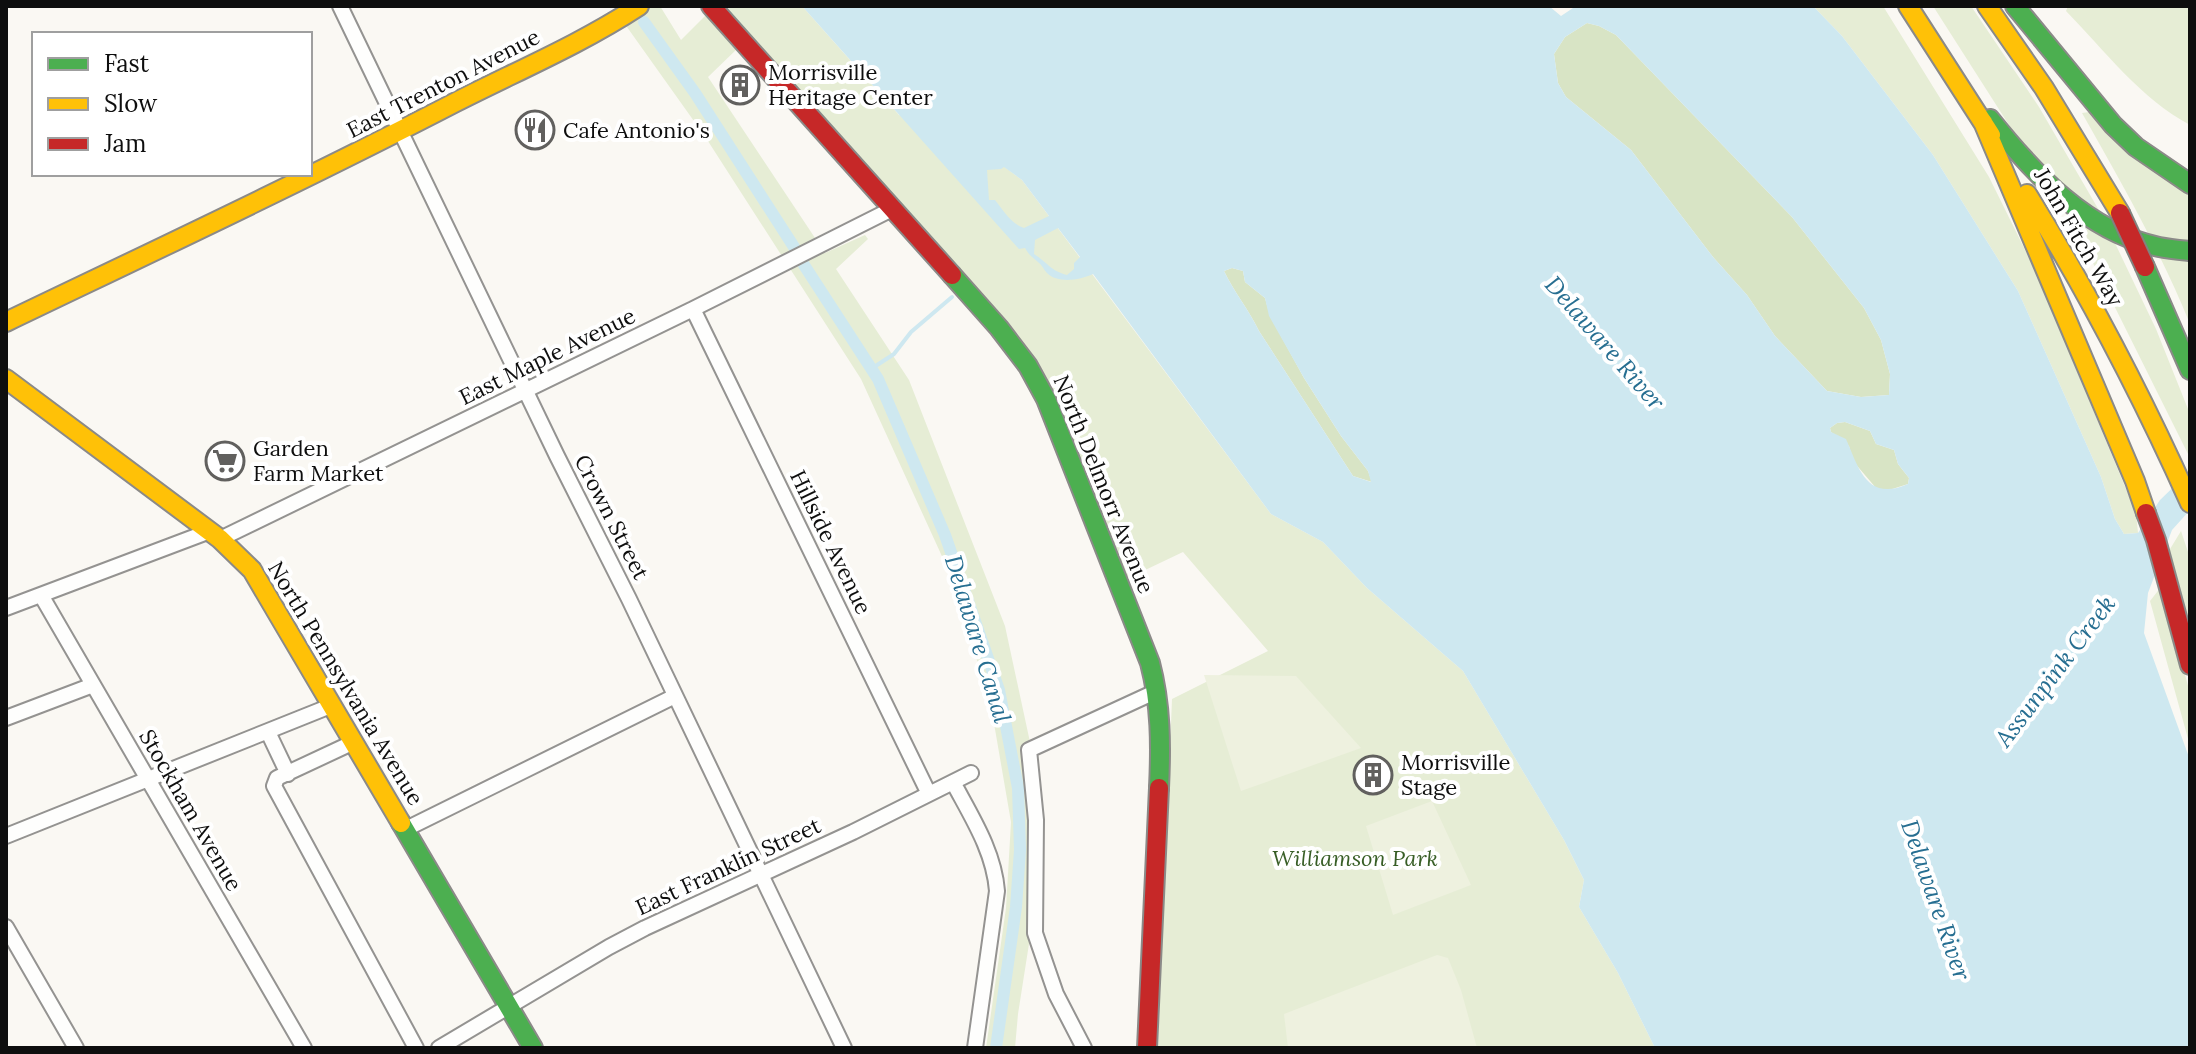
<svg xmlns="http://www.w3.org/2000/svg" width="2196" height="1054" font-family="Lora,serif">
  <style>
    .green { fill: #e6edd5 }
    .forest { fill: #d8e4c5 }
    .pitch { fill: #eef1df }
    .water { fill: #cee8f0; fill-rule: evenodd }
    .lines { fill: none; stroke-linecap: round; stroke-linejoin: round }
    .stream { stroke: #cee8f0; stroke-width: 4 }
    .canal { stroke: #cee8f0; stroke-width: 12 }
    .street-casing { stroke: #949391; stroke-width: 18 }
    .fast-casing { stroke: #8b8a88; stroke-width: 22 }
    .slow-casing { stroke: #8b8a88; stroke-width: 22 }
    .jam-casing { stroke: #8b8a88; stroke-width: 22 }
    .street { stroke: #fefefd; stroke-width: 14 }
    .fast { stroke: #4caf50; stroke-width: 18 }
    .slow { stroke: #ffc107; stroke-width: 18 }
    .jam { stroke: #c62828; stroke-width: 18 }
    .jam-bridge-casing { stroke: #82817e; stroke-width: 22; stroke-linecap: butt }
    .jam-bridge { stroke: #c62828; stroke-width: 18 }
    .labels { text-anchor: middle; dominant-baseline: central; stroke-width: 8; stroke-linejoin: round; paint-order: stroke }
    .poi-label { font-size: 22px; fill: #0e0e0e; stroke: #fff; text-anchor: start }
    .street-label { font-size: 22px; fill: #0e0e0e; stroke: #fff }
    .park-label { font-size: 22px; font-style: italic; fill: #385e26; stroke: #fff }
    .water-label { font-size: 24px; font-style: italic; fill: #266e91; stroke: #fff }
  </style>
  <rect width="100%" height="100%" fill="#faf8f3"/>
  <path class="green" d="M612,6H660L681,40L707,14L738,48L708,77L825,253L865,235L868,239L836,269L909,380L1005,626L1036,770L1039,880L1018,1014L1015,1048H986L1006,908L1011,822L991,706L951,576L861,379L706,138Z
    M711,6H802L899,115L939,129L982,150L1022,180L1271,514L1323,542L1367,588L1463,671L1564,840L1584,880L1579,907L1618,973L1655,1048H1158L1172,699L1268,651L1183,552L1120,582L1048,404L969,294Z
    M1813,6H1883L1989,177L2034,268L2136,513L2138,533L2124,534L2115,519L2101,477L2018,291L1933,155L1842,36Z
    M1933,6H1971L2039,107L2100,212L2056,181L2016,136Z
    M2068,6H2190V125C2141,99 2104,50 2066,11Z
    M2089,112L2190,190V324C2160,250 2121,182 2082,113Z
    M2085,222L2114,241L2156,329L2190,414V458L2074,225Z
    M2181,531L2190,558V637L2167,554Z
    M2161,587L2190,693V746L2150,601Z"/>
  <path class="forest" d="M1587,23L1599,26L1616,35L1792,217L1864,308L1881,340L1890,374L1889,395L1861,397L1827,391L1775,336L1747,295L1713,257L1631,150L1566,97L1558,83L1554,54L1565,37Z
    M1232,268L1243,271L1245,282L1265,298L1270,316L1304,378L1341,436L1368,471L1372,482L1353,476L1259,331C1249,310 1234,292 1224,271Z
    M1845,422L1870,431L1876,444L1894,450L1898,464L1909,478L1908,484L1886,491L1876,488L1853,461L1849,446L1831,432L1830,428L1837,423Z"/>
  <path class="pitch" d="M1204,675L1296,676L1361,748L1241,791Z
    M1432,801L1471,885L1393,915L1366,826Z
    M1437,955L1448,958L1461,990L1477,1048H1288L1284,1014Z"/>
  <path class="water" d="M802,6H1549L1561,16L1576,6H1813L1842,36L1933,155L2018,291L2101,477L2115,519L2124,534L2138,533L2160,500L2190,471V510L2172,530L2148,593L2144,633L2190,760V1048H1655L1618,973L1579,907L1584,880L1564,840L1463,671L1367,588L1323,542L1271,514L1093,274C1080,280 1058,284 1047,273C1044,270 1042,265 1038,262C1032,257 1029,255 1025,248L1019,249ZM1587,23L1599,26L1616,35L1792,217L1864,308L1881,340L1890,374L1889,395L1861,397L1827,391L1775,336L1747,295L1713,257L1631,150L1566,97L1558,83L1554,54L1565,37ZM1004,167L1022,180L1049,216L1024,228C1010,223 1004,211 995,200H989L987,170L1001,169ZM1058,228L1080,257L1074,263V269L1067,275C1051,271 1048,263 1034,254L1035,240ZM1232,268L1243,271L1245,282L1265,298L1269,316L1304,378L1341,436L1368,471L1371,482L1353,476L1259,331C1249,310 1234,292 1224,271ZM1845,422L1870,431L1876,444L1894,450L1898,464L1909,478L1908,484C1867,502 1859,469 1846,439L1831,432L1830,428L1837,423Z"/>
  <g class="lines">
    <path class="stream" d="M871,369L894,354L911,332L952,297"/>
    <path class="canal" d="M644,22L695,93L794,247
      M804,265L878,379L945,535L999,690L1018,788L1020,850L1016,907L996,1048"/>
    <g class="street-casing">
      <path id="street" d="M340,6L557,456L629,599L844,1048
        M693,309L929,794
        M220,539L693,309L892,209
        M41,595L304,1048
        M6,608L210,531
        M6,718L93,685
        M268,732L288,774
        M354,742L277,778L274,786L416,1048
        M953,782C971,816 994,851 997,891L975,1048
        M406,829L675,696
        M6,836L333,705
        M6,927L76,1048
        M439,1048L609,947L645,928L853,832L971,773
        M1084,1048L1056,994L1035,933L1036,820L1029,750L1157,691"/>
    </g>
    <g class="fast-casing">
      <path id="fast" d="M2015,6L2113,125L2136,147L2190,184
        M1990,119C2034,174 2087,232 2159,247C2169,249 2180,250 2190,251
        M2145,267L2190,370
        M952,275L999,328L1028,366L1046,399L1150,663C1161,705 1161,745 1159,788
        M401,823L533,1048"/>
    </g>
    <g class="slow-casing">
      <path id="slow" d="M1908,6L1991,135
        M1987,6L2044,88L2120,213
        M1983,122L2135,481L2146,513
        M2027,194C2089,294 2142,396 2190,503
        M6,322C156,250 307,179 456,102C517,71 581,44 639,6
        M6,379L220,539L252,570L401,823"/>
    </g>
    <g class="jam-casing">
      <path id="jam" d="M711,6L952,275
        M2146,513L2156,540L2190,665
        M1147,1048L1159,788"/>
    </g>
    <use href="#street" class="street"/>
    <use href="#fast" class="fast"/>
    <use href="#slow" class="slow"/>
    <use href="#jam" class="jam"/>
    <g class="jam-bridge-casing">
      <path id="jam-bridge" d="M2120,213L2145,267"/>
    </g>
    <use href="#jam-bridge" class="jam-bridge"/>
  </g>
  <defs>
    <g id="building-ring" transform="scale(2)"><circle r="9.5" fill="#fff" stroke="#61605e" stroke-width="1.5"/><path d="M-4-6H4V6H1V3H-1V6H-4ZM-2.5-4.3h1.7v1.8h-1.7ZM.8-4.3h1.7v1.8H.8ZM-2.5-1h1.7V.8h-1.7ZM.8-1h1.7V.8H.8Z" fill="#61605e"/></g>
    <g id="restaurant-ring" transform="scale(2)"><circle r="9.5" fill="#fff" stroke="#61605e" stroke-width="1.5"/><path d="M-5-6h1v4h1v-4h1v4h1v-4h1v5L-1.5 .5V6h-2V.5L-5-1ZM5-6V6H3V1.5H1.5Q1.5-4 5-6Z" fill="#61605e"/></g>
    <g id="supermarket-ring" transform="scale(2)"><circle r="9.5" fill="#fff" stroke="#61605e" stroke-width="1.5"/><path d="M-6-5.5h2.5l.6 2H6L4.5 2H-2.5L-4.4-4H-6ZM-1.5 3.2a1.3 1.3 0 1 0 .1 0ZM3 3.2a1.3 1.3 0 1 0 .1 0Z" fill="#61605e"/></g>
  </defs>
  <g fill-rule="evenodd">
    <use href="#building-ring" x="740" y="85"/>
    <use href="#restaurant-ring" x="535" y="130"/>
    <use href="#supermarket-ring" x="225" y="461"/>
    <use href="#building-ring" x="1373" y="775"/>
  </g>
  <g class="labels">
    <g class="poi-label">
      <text x="768" y="72">Morrisville<tspan x="768" dy="25">Heritage Center</tspan></text>
      <text x="563" y="130">Cafe Antonio's</text>
      <text x="253" y="448">Garden<tspan x="253" dy="25">Farm Market</tspan></text>
      <text x="1401" y="762">Morrisville<tspan x="1401" dy="25">Stage</tspan></text>
    </g>
    <g class="street-label">
      <text transform="translate(443 83) rotate(-27)">East Trenton Avenue</text>
      <text transform="translate(2079 237) rotate(60)">John Fitch Way</text>
      <text transform="translate(547 356) rotate(-26)">East Maple Avenue</text>
      <text transform="translate(1104 484) rotate(68)">North Delmorr Avenue</text>
      <text transform="translate(612 517) rotate(63)">Crown Street</text>
      <text transform="translate(831 542) rotate(64)">Hillside Avenue</text>
      <text transform="translate(346 683) rotate(59)">North Pennsylvania Avenue</text>
      <text transform="translate(191 810) rotate(60)">Stockham Avenue</text>
      <text transform="translate(728 866) rotate(-25)">East Franklin Street</text>
    </g>
    <g class="park-label">
      <text x="1355" y="858">Williamson Park</text>
    </g>
    <g class="water-label">
      <text transform="translate(1605 343) rotate(49)">Delaware River</text>
      <text transform="translate(978 639) rotate(73)">Delaware Canal</text>
      <text transform="translate(2055 671) rotate(-53)">Assunpink Creek</text>
      <text transform="translate(1936 900) rotate(71)">Delaware River</text>
    </g>
  </g>
  <rect width="2196" height="1054" fill="none" stroke="#0e0e0e" stroke-width="16"/>
  <rect x="32" y="32" width="280" height="144" fill="#ffffff" stroke="#9f9f9f" stroke-width="2"/>
  <rect x="48" y="58" width="40" height="12" fill="#4caf50" stroke="#9f9f9f" stroke-width="2"/>
  <text x="104" y="72" font-size="24" fill="#0e0e0e">Fast</text>
  <rect x="48" y="98" width="40" height="12" fill="#ffc107" stroke="#9f9f9f" stroke-width="2"/>
  <text x="104" y="112" font-size="24" fill="#0e0e0e">Slow</text>
  <rect x="48" y="138" width="40" height="12" fill="#c62828" stroke="#9f9f9f" stroke-width="2"/>
  <text x="104" y="152" font-size="24" fill="#0e0e0e">Jam</text>
</svg>
